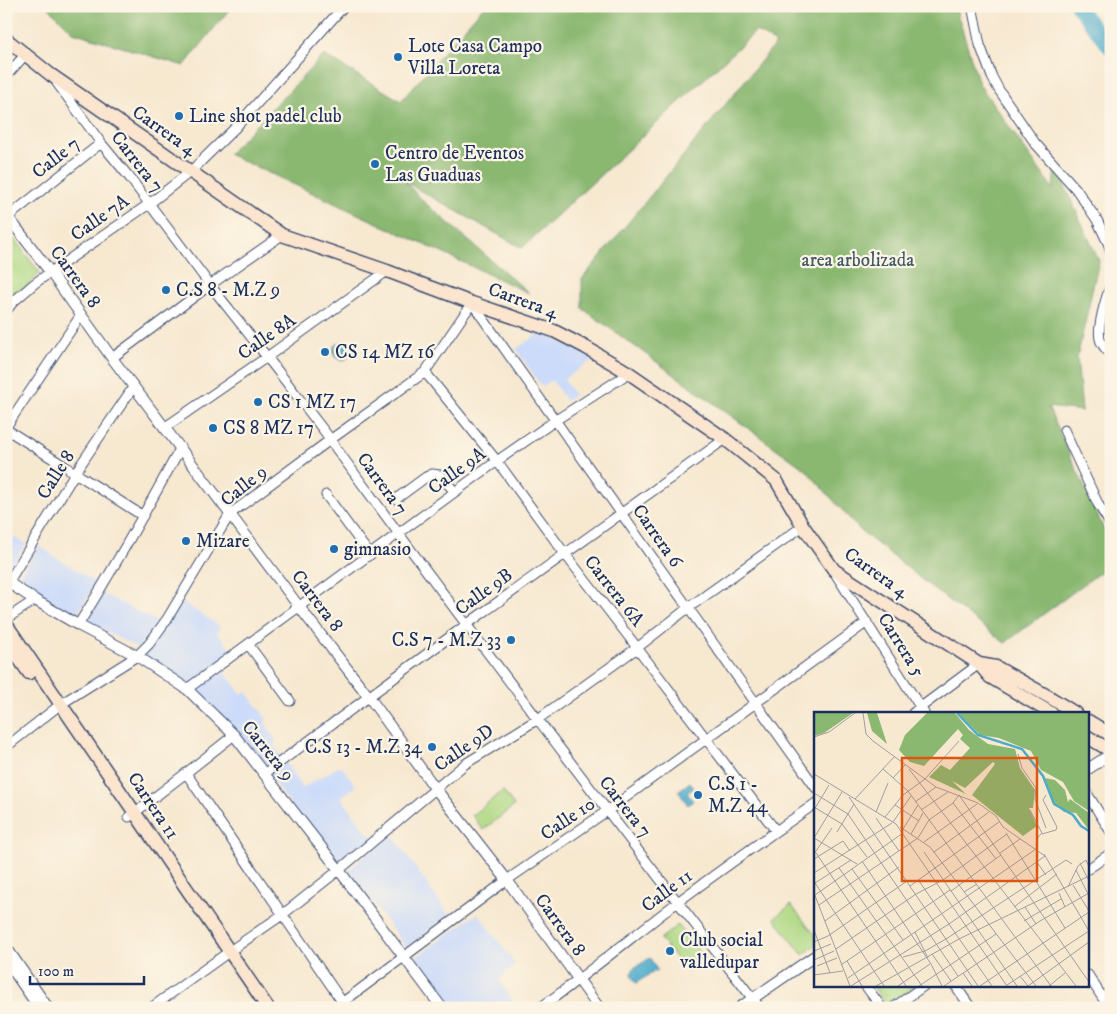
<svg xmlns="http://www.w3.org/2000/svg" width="1117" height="1014" font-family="'IM FELL DW Pica',serif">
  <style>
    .built { fill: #ccdbf9 }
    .green { fill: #aed883; stroke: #648470 }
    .forest { fill: #8ab871; stroke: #527468 }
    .water { fill: #4cabcb; stroke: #346d94 }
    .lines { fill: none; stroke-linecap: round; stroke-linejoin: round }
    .river { stroke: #4cabcb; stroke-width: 14 }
    .minor-casing { stroke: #3c4b6f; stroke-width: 11 }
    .tertiary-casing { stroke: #3c4b6f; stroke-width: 12 }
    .secondary-casing { stroke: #3c4b6f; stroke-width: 15 }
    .minor { stroke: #fff; stroke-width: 9 }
    .tertiary { stroke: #fff; stroke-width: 10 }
    .secondary { stroke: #fbe5cf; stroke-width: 12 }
    .poi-dot { fill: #1f6fb2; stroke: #fcf5e5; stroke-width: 2 }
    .labels { text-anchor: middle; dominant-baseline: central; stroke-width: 4.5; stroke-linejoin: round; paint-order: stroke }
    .poi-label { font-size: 19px; fill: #1b2f5e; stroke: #fcf5e5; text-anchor: start }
    .street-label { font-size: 19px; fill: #1b2f5e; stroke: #fcf5e5 }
    .park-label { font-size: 19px; fill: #405967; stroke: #fcf5e5 }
    .inset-river { fill: none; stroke: #4cabcb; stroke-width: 2.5 }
    .inset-road { fill: none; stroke: #9f9ea2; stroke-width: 1 }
    .view { fill: #de5710; fill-opacity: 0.15; stroke: #de5710; stroke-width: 2.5 }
    .inset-edge { fill: none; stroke: #1b2f5e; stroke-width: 2.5 }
  </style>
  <rect width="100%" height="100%" fill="#fcf5e5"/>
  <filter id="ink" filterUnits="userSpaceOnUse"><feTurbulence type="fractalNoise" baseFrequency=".02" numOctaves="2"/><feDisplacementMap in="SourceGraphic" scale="10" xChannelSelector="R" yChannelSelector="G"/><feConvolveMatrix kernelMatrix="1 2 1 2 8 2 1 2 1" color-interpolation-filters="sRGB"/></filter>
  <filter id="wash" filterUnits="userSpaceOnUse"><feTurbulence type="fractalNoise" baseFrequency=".0096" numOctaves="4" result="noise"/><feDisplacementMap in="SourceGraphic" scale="20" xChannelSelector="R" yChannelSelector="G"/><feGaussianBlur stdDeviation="1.12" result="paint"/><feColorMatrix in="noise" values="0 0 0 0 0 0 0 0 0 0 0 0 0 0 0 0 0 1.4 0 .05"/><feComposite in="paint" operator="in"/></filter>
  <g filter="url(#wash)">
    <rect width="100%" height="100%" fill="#f7e8d0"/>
    <path class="built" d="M541,332L594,359L564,379L574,395L566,401L552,380L542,387L516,349Z
      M6,533L26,544L9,571L6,570Z
      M39,546L96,583L76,616L18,578Z
      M103,594L158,622L146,640L138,648L87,622Z
      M179,600L220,626L217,633L235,654L220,666L241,694L246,691L267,719L265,722L276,741L273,745L284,759L302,788L340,766L343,768L356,786L341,797L368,833L376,838L339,870L237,732L137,656Z
      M391,833L449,915L406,948L349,870Z
      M478,913L515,964L499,980L517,1008H450L413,959Z"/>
    <path class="green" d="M10,234L40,273L17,296L6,289V236Z
      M503,791L514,806L483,830L472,815Z
      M791,905L816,936V945L803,955L774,918Z
      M678,925L705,958L687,972L660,939Z
      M872,985H917L888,1007Z"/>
    <path class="forest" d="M47,6H232L184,66L73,32Z
      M484,6H955L979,84L1053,189L1055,165L1099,261L1077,358L1082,411L1048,407L1111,545V564L1005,643L940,594L860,530L806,470L582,308V279L776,43L756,31L522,248L405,182L423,201L529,293L228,154L324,55L401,101Z"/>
    <path class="water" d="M333 351a9 9 0 1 1 18 0a9 9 0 1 1-18 0Z
      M690,782L694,788L687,793L693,801L688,805L678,791Z
      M650,958L657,970L636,983L631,975L634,968Z"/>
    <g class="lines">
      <path class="river" d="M1077,6L1111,49"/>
    </g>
  </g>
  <g filter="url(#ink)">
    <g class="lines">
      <g class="minor-casing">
        <path id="minor" d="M972,6L980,45L992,77L999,90L1035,143L1076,189L1097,220L1109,245L1111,254
          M6,76L25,55
          M57,83L101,143L130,178L210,285L267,357L328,436L330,440C470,632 614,821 760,1008
          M6,216L8,217L101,143
          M1111,285C1106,297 1097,327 1100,339C1101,345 1107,350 1111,355
          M6,311L13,302L35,283L149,204L190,172L235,128L344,6
          M112,358L210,285L282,235
          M425,372L497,461L565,554L632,641L776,831
          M6,427L81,315
          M164,428L267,357L387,271
          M6,429L143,516
          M1064,430L1098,504L1111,525
          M326,495L370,555
          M396,499L426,477L432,474L440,475L455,492
          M835,573L924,713
          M8,583L75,473L134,386
          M6,619L35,600
          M78,625C115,568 147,508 180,449
          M248,644L290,701
          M187,689L497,461L556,420L629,373
          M913,713L979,664
          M6,747L61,704L137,656L149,644L167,619L230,514L330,440L425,372L472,303L816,788
          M186,773L345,1006
          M264,774L466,625L725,439
          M1088,795L1111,832
          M129,817L186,773L234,735
          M1088,869L1111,853
          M1088,975L1109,1008
          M865,985L882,1008
          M955,985L971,1008
          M151,1008L230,951L282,915L339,870L465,764L538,719L637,648L688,608L803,526
          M335,1008L507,880L607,811L867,622
          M540,1008C587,974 632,937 679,901C724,868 770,835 816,803
          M893,1008L925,985"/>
      </g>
      <g class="tertiary-casing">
        <path id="tertiary" d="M8,217L51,273L112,358L230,514L297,604L369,697L435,788L507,880L599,1008
          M6,581L35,600L78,625L137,656L187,689L234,735L339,870L442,1008
          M1088,769L1111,754
          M6,947L48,1008
          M6,960L37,1005
          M739,1008L816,955"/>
      </g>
      <g class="secondary-casing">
        <path id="secondary" d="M6,39L51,75L282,235L387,271L472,303L554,331L585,347L629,373L725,439L776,480L803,526L834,570L979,664L990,677L1051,713
          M6,624L268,1008
          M6,640L29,673
          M979,664L996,667L1051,698L1075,713
          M1088,721L1111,735
          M1088,737L1111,751"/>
      </g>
      <use href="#minor" class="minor"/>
      <use href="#tertiary" class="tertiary"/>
      <use href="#secondary" class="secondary"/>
    </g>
  </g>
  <g class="poi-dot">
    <circle cx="398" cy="57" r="5"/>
    <circle cx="179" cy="116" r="5"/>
    <circle cx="375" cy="164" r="5"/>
    <circle cx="166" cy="290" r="5"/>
    <circle cx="325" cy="352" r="5"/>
    <circle cx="258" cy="402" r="5"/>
    <circle cx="213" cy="428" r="5"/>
    <circle cx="186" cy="541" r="5"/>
    <circle cx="334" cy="549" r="5"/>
    <circle cx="511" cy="640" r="5"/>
    <circle cx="432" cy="747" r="5"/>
    <circle cx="698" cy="795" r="5"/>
    <circle cx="670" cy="951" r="5"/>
  </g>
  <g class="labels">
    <g class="poi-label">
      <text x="408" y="46">Lote Casa Campo<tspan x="408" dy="22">Villa Loreta</tspan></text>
      <text x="189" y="116">Line shot padel club</text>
      <text x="385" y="153">Centro de Eventos<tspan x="385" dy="22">Las Guaduas</tspan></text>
      <text x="176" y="290">C.S 8 - M.Z 9</text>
      <text x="335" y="352">CS 14 MZ 16</text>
      <text x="268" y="402">CS 1 MZ 17</text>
      <text x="223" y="428">CS 8 MZ 17</text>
      <text x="196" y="541">Mizare</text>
      <text x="344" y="549">gimnasio</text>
      <text x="501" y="640" text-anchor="end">C.S 7 - M.Z 33</text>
      <text x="422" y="747" text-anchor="end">C.S 13 - M.Z 34</text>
      <text x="708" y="784">C.S 1 -<tspan x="708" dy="22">M.Z 44</tspan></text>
      <text x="680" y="940">Club social<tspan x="680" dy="22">valledupar</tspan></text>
    </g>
    <g class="street-label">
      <text transform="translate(164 131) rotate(35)">Carrera 4</text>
      <text transform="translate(56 158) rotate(-38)">Calle 7</text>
      <text transform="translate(137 162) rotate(52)">Carrera 7</text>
      <text transform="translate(100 218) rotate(-35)">Calle 7A</text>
      <text transform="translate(75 277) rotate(54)">Carrera 8</text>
      <text transform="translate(523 301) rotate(20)">Carrera 4</text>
      <text transform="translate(267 337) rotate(-35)">Calle 8A</text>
      <text transform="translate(457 471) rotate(-36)">Calle 9A</text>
      <text transform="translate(56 475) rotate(-58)">Calle 8</text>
      <text transform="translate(382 484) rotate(54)">Carrera 7</text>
      <text transform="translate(244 486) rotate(-39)">Calle 9</text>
      <text transform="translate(657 536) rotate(55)">Carrera 6</text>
      <text transform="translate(876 573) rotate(35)">Carrera 4</text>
      <text transform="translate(614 591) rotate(52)">Carrera 6A</text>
      <text transform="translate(484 592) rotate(-36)">Calle 9B</text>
      <text transform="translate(317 601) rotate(53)">Carrera 8</text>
      <text transform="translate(901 645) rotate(58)">Carrera 5</text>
      <text transform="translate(464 748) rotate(-35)">Calle 9D</text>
      <text transform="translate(268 751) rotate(51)">Carrera 9</text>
      <text transform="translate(153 806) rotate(56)">Carrera 11</text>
      <text transform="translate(625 807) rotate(52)">Carrera 7</text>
      <text transform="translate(568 819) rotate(-34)">Calle 10</text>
      <text transform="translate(667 891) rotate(-37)">Calle 11</text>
      <text transform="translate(560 925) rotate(54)">Carrera 8</text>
    </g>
    <g class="park-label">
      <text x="858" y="260">area arbolizada</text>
    </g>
  </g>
  <g transform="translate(814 712)">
    <rect width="275" height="275" fill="#f7e8d0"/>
    <path d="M0,1H39L10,21L0,24ZM53,1H63L73,32L58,19ZM113,1H141L155,18L174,32L201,37L206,56L221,78L219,96H215L223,114L209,124L158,83L181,52L179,50L151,76L138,69L152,82L115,65L127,53L136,58L156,36L146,27L149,23L144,17L110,54L96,50L85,38L91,23ZM144,1H275V99L260,89L249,70L227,58L217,39L185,26L166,23ZM231,66L241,68L251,78L254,90L256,87L275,101V118L262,101L250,100L240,91Z" fill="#8ab871"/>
    <path class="inset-river" d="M143,1L164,23L208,37L229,64L240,92L259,103L267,114L275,119"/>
    <path class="inset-road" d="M49,1L52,22L59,29L122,75L164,91L182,104L189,115L231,144M0,25L15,20L41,1M204,42L208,56L222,76L221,87L232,116M69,57L94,79L237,274M95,57L262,274M0,62L82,112L193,274M79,66L91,53M0,81L34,102L144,264M35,85L164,274M41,87L80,45M101,90L122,75M139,91L182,147M81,93L105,109M0,95L28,112L53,145M0,98L15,73M107,98L134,80M62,100L74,71M71,105L89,83L111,67L145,29M62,106L85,139M79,110L97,84M86,115L116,135L222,274M89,117L104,93M23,120L40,92M192,121L251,216M97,122L109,101M228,122L242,118L243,115L229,88L232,83M0,126L28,80M0,126L43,152M110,130L163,92M0,138L92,274M2,139L18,116M110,140L203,274M120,140L175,100M186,141L206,127M230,142L275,219M0,147L29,129L36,139M48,149L117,252M222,149L232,163M266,151L275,169M25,156L108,274M38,157L89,228M262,158L275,184M0,161L78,111M105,169L178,274M1,171L70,274M1,171L37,148M259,173L275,199M96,174L185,110M254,175L264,154L272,148L275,155M137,179L187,143M150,180L163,172M0,181L36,274M245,181L251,195M1,183L89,121M5,193L104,126L115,108L139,91L145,83L275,270M200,195L243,162M211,195L222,212M11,209L85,155M210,209L247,187M0,218L16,261M101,220L114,246M0,230L14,224L93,169M22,237L102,182L129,168L193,122M0,239L17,232M118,242L137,269M89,245L111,239L132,227L252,148L258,152M0,248L20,239M33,249L48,274M117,252L128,274M27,253L136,178M3,254L23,246M149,261L158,274M0,263L29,259M206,264L214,274L275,230M34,266L222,137L224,125L228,121L216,98M193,273L275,219M37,274L135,212L231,144M62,274L145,227L275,164M84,274L116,252M105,274L182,222M130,274L226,209L275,181M166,274L275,200M235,274L251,261"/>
    <path class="view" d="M88,46H223V169H88Z"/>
    <rect width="275" height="275" class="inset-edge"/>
  </g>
  <rect width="1117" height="1014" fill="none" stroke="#fcf5e5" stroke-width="25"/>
  <path d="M30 976v8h114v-8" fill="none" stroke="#1b2f5e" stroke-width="2.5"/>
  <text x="38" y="976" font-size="15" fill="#1b2f5e" stroke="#fcf5e5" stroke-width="4" paint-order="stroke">100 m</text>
</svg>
